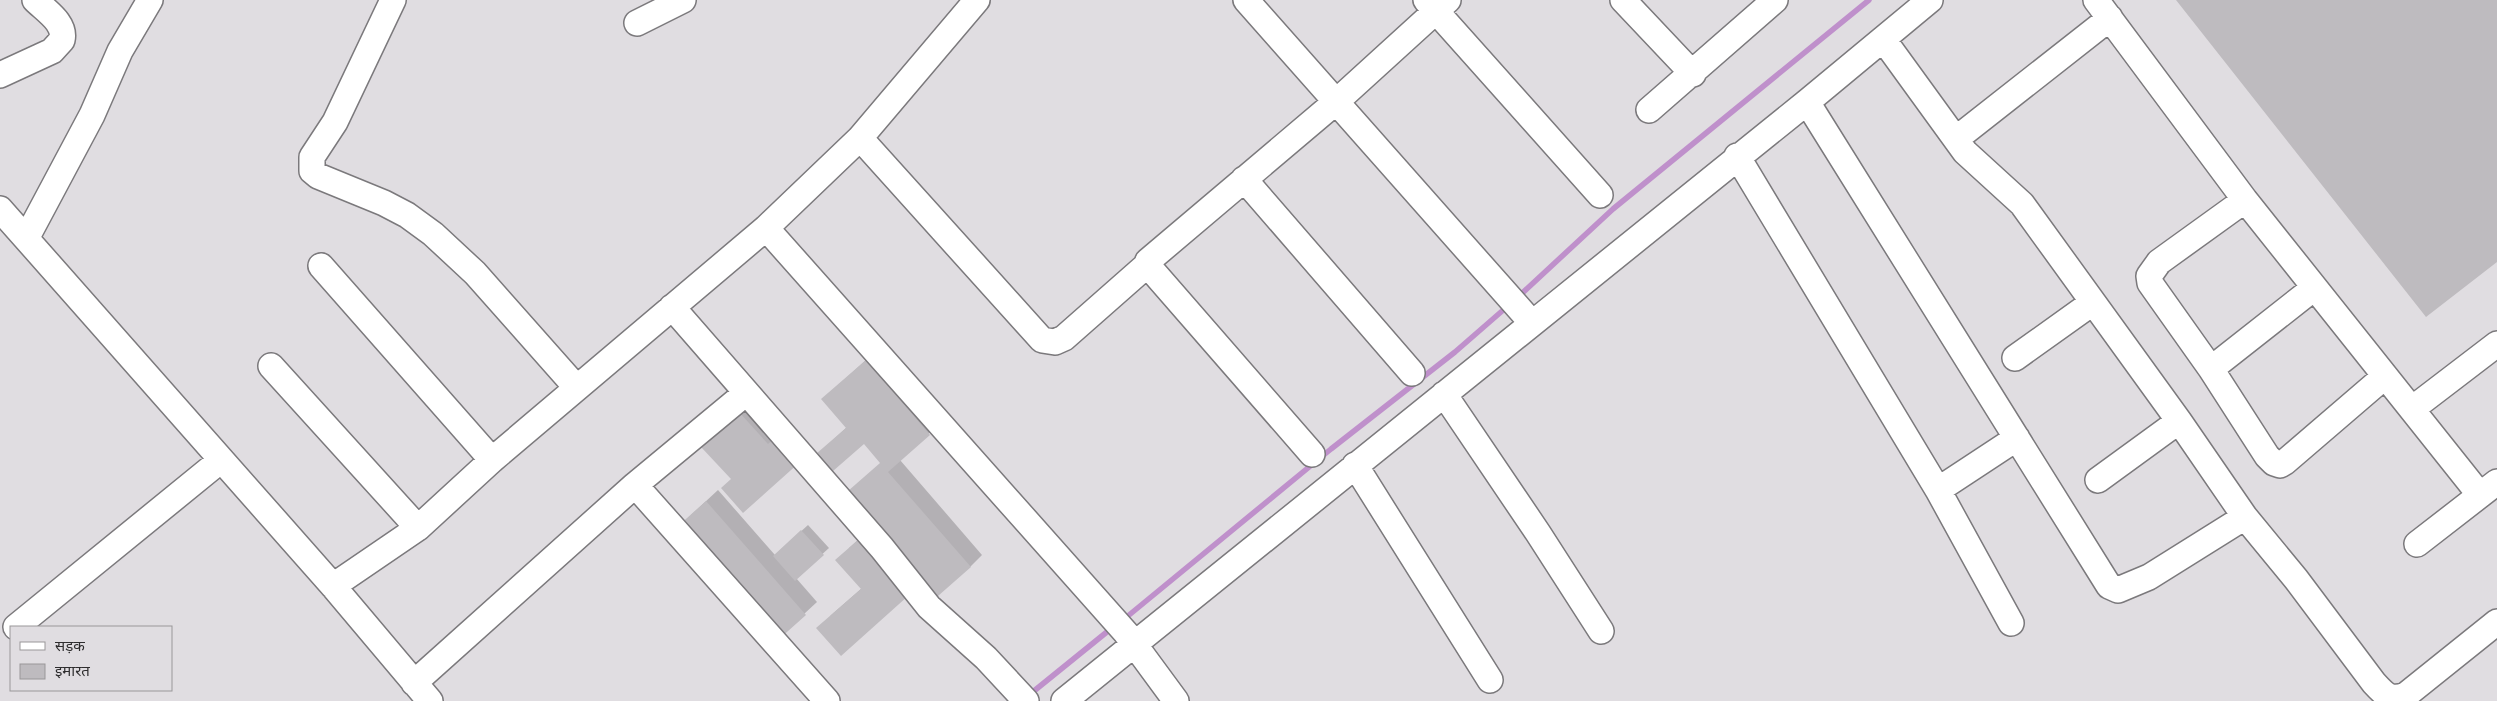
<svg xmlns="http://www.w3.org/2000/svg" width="2497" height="701" font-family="'Fira Sans','Noto Sans Devanagari',sans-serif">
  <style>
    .shadow { fill: #0003 }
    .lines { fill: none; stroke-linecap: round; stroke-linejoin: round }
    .stream { stroke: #bf90cb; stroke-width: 5.5 }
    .building { fill: #bebbbf }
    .minor-casing { stroke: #7b797c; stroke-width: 28 }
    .minor { stroke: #fff; stroke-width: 25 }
  </style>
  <rect width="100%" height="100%" fill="#e0dde1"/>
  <path class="shadow" d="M878,349L941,422L900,460L982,555L970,567L830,616L862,588L849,548L869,530L881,462L864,443L811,460L847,427L823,399Z
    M752,401L799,461L732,479L703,447Z
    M718,490L775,555L808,525L829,548L796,578L817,602L778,638L691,515Z"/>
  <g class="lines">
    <path class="stream" d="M1518,297L1613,209L1869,0
      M1123,620L1331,449L1455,352L1509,305
      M1029,695L1113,627"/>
  </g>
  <path class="building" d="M2176,0H2497V262L2426,317Z
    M866,360L930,435L888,472L971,567L930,603L840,498L880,463L864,444L825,478L809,460L846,428L821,399Z
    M739,412L768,444L777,436L800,462L743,513L721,488L731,479L701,447Z
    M706,501L806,615L778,640L677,527Z
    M801,530L824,555L795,581L773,556Z
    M858,540L908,596L841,656L816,628L861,589L835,560Z"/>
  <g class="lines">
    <g class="minor-casing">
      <path id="minor" d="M393,0L335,122L312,157V171L318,176L384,203L407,215L433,234L475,273L576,387
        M1246,0L1532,323
        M1426,0L1600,195
        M1623,0L1693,74
        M2096,0L2245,200L2480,495
        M637,23L683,0
        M1883,39L1965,152L2022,204L2179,421L2245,517L2296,579L2374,683C2385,695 2390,701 2406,695L2497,622
        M0,75L52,51L62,40C66,23 46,11 35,0
        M1807,102L2109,586L2118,590L2149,577L2245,517
        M1649,110L1775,0
        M860,138L1042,340L1055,342L1064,338L1148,264
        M1956,139L2110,18
        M1737,156L1938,490
        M1244,179L1412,373
        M2245,200L2159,262L2149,276L2150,283L2211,369L2267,456L2274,463L2280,465L2285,462L2384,377
        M0,209L333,586L430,701
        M766,228L1126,633L1176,701
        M27,237L92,115L120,51L150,0
        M321,266L492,460
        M672,307L882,548L929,607L986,658L1026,701
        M2015,358L2092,303
        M271,366L418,528
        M2211,369L2314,288
        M1444,394L1538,533L1601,631
        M2412,409L2497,344
        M1312,454L1150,268L1148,261L1337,101L1448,0
        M1355,465L1490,680
        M2098,480L2179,421
        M635,485L827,701
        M2417,544L2497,482
        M333,586L418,528L492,460L766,228L860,138L977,0
        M2011,623L1938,490L2017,438
        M16,627L221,460
        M414,683L635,485L746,393
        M1064,701L1807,102L1930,0"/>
    </g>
    <use href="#minor" class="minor"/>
  </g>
  <rect x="10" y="626" width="162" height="65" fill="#e0dde1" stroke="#999799"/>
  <rect x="20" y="642" width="25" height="8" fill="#ffffff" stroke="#999799"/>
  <text x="55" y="651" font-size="15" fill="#2e2d2e">सड़क</text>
  <rect x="20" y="664" width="25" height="15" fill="#bebbbf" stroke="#999799"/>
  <text x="55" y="676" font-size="15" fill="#2e2d2e">इमारत</text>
</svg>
